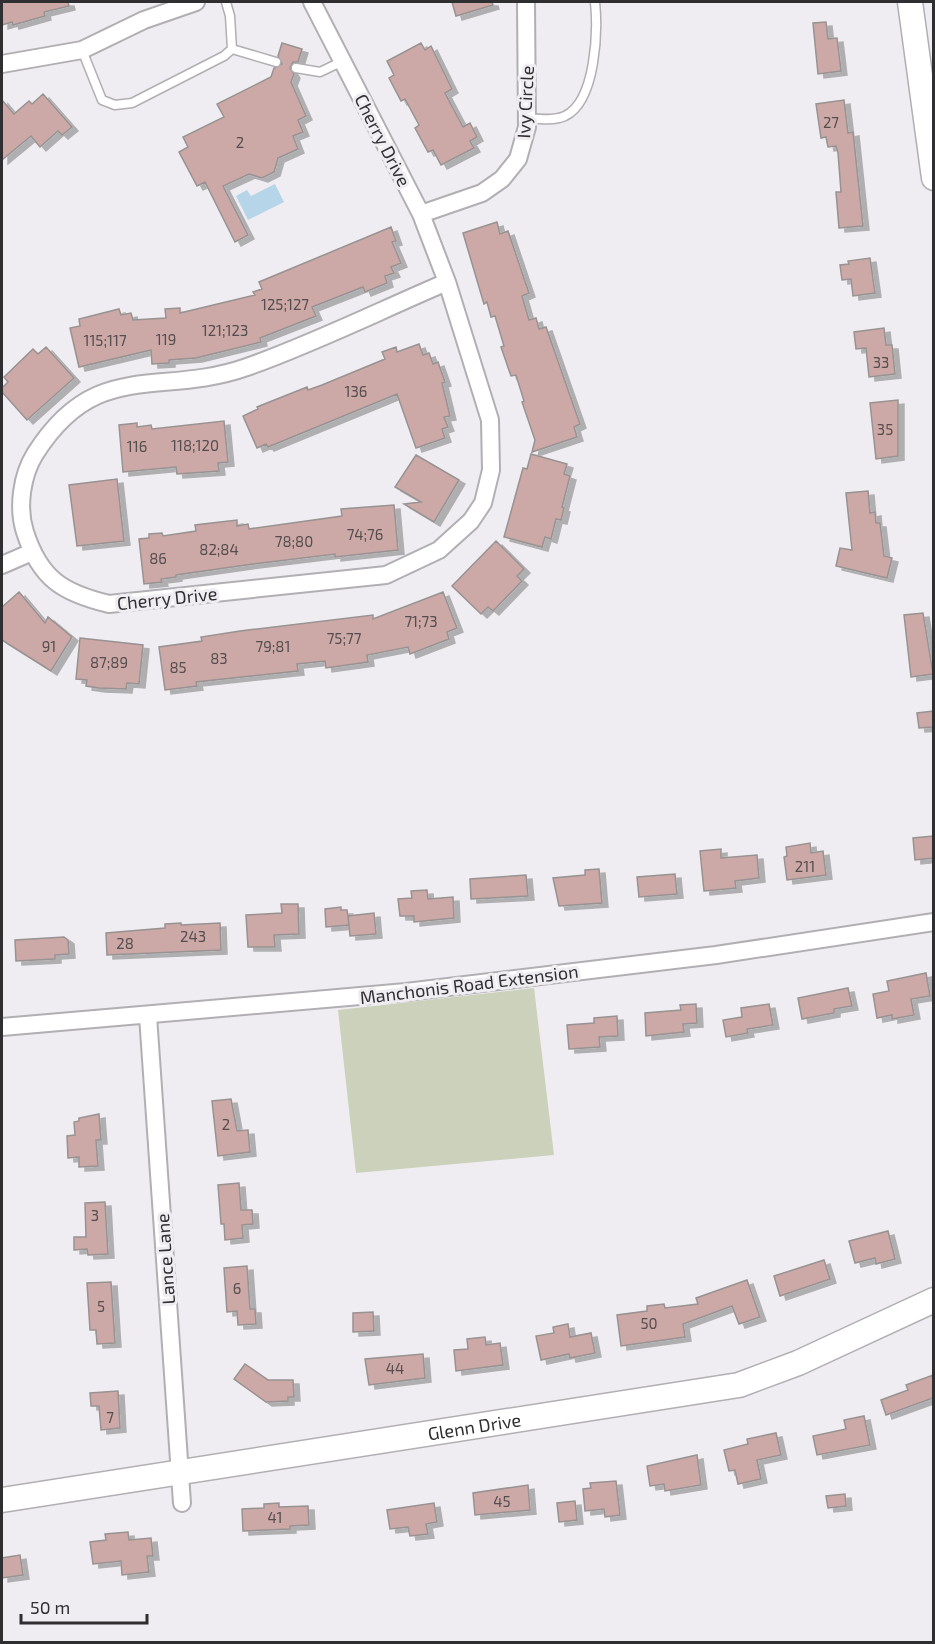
<svg xmlns="http://www.w3.org/2000/svg" width="935" height="1644" font-family="'Exo 2',sans-serif">
  <style>
    .green { fill: #cbd1bb }
    .water { fill: #b7d5e8 }
    .building { fill: #cca9a7; stroke: #989292; stroke-width: 1.5; filter: url(#shadow) }
    .lines { fill: none; stroke-linecap: round; stroke-linejoin: round }
    .lane-casing { stroke: #b1afb3; stroke-width: 11 }
    .street-casing { stroke: #b1afb3; stroke-width: 20 }
    .secondary-casing { stroke: #b1afb3; stroke-width: 27 }
    .lane { stroke: #fff; stroke-width: 8 }
    .street { stroke: #fff; stroke-width: 16 }
    .secondary { stroke: #fff; stroke-width: 24 }
    .labels { text-anchor: middle; dominant-baseline: central; stroke-width: 6; stroke-linejoin: round; paint-order: stroke }
    .number-label { font-size: 15px; fill: #564d4e }
    .street-label { font-size: 18px; fill: #2f2e30; stroke: #efedf1 }
  </style>
  <defs>
    <filter id="shadow"><feDropShadow dx="6" dy="4" stdDeviation="0" flood-color="#0004"/></filter>
  </defs>
  <rect width="100%" height="100%" fill="#efedf1"/>
  <path class="green" d="M534,988L554,1155L356,1173L338,1010Z"/>
  <path class="water" d="M275,184L284,202L248,220L236,196L247,190L251,196Z"/>
  <path class="building" d="M2,2H68L69,6L44,12L45,16L13,25L12,22L2,25Z
    M452,2H492L493,5L456,16Z
    M826,22L828,39L837,38L841,71L818,74L813,23Z
    M282,43L302,49L298,62H293L290,68L294,74L291,82L306,116L298,120L303,132L293,136L298,149L278,158L274,172L262,178L249,174L223,186L248,235L235,242L205,182L197,186L179,152L188,147L183,137L224,117L217,104L271,77L274,68L282,64L278,56Z
    M421,43L425,50L431,46L452,89L445,93L463,127L470,123L477,137L470,141L474,148L441,165L433,150L428,152L415,128L419,125L405,99L401,101L389,78L394,75L387,61Z
    M43,94L72,127L62,135L58,131L40,147L31,136L2,160V100L14,114L29,101L32,104Z
    M844,100L848,133L853,132L863,226L839,228L836,192H841L838,153L836,146L828,147L826,137L821,138L816,104Z
    M497,222L500,234L508,231L529,293L522,296L529,320L536,318L539,329L546,327L580,424L574,427L577,437L532,452L535,440L522,402L524,401L516,375L511,376L501,347L504,346L495,316L491,317L487,302L484,304L463,233Z
    M391,227L396,241L392,242L401,263L391,267L394,273L385,276L387,283L365,292L363,287L312,307L316,316L260,338L261,342L196,358L169,360V363L152,364L151,350L79,367L70,328L80,326L79,319L119,309L121,315L131,313L133,320L166,318L165,309L180,308V313L255,295L253,292L262,289L259,282Z
    M870,258L875,293L853,296L851,279L842,280L840,265L849,264L848,261Z
    M884,328L886,345H892L895,374L869,377L866,348L856,349L854,332Z
    M419,344L423,355L429,353L433,364L438,362L445,382L442,383L450,416L444,417L448,427L442,429L445,438L416,448L397,394L268,447L266,444L257,448L243,416L258,409L257,407L307,387L308,390L322,385L385,359L382,352L396,347L397,352Z
    M46,347L74,378L27,420L2,392V388L8,382L4,377L33,349L38,354Z
    M898,400V456L876,459L870,403Z
    M224,421L228,462L218,463L219,471L177,474L176,467L123,472L119,425L137,423V427L151,425L152,429Z
    M531,454L567,464L564,474L570,476L562,507L564,508L561,520L556,519L551,539L545,537L542,547L504,537L523,468L527,469Z
    M416,455L459,480L434,522L404,504L421,502L395,487Z
    M117,479L124,541L77,546L69,485Z
    M868,491L870,513L875,512L876,523H880L884,556L892,558L887,578L836,566L840,548L852,550L846,493Z
    M394,505L398,550L335,557V554L253,564L176,575V577L161,579L162,582L144,584L139,539L149,538V534L162,533L163,536L196,531L195,525L237,520V526L248,524L249,529L342,516L341,509Z
    M496,541L524,569L517,576L522,581L493,611L488,607L481,614L452,586Z
    M19,592L45,623L48,617L72,637L51,671L2,640V607Z
    M443,592L457,628L447,632L449,639L410,654L408,647L367,655L368,662L326,668L325,661L297,664L298,671L196,682L197,686L165,690L159,647L202,641L201,637L240,631L373,615V619Z
    M923,613L933,674L911,677L904,615Z
    M80,638L143,645L139,684L127,683L126,689L99,688L86,686L87,680L76,679Z
    M933,711V727L919,728L917,713Z
    M933,836V858L915,860L913,838Z
    M810,843L811,853L823,851L826,875L787,880L784,857L787,856L786,847Z
    M721,849V858L757,855L759,878L735,881L736,888L704,891L700,851Z
    M599,869L602,903L559,906L553,878L585,875V870Z
    M675,874L677,894L639,897L637,877Z
    M526,875L528,896L471,899L470,879Z
    M427,890L428,899L453,897L454,918L414,922V916H400L398,899L412,898L411,891Z
    M281,904H298L299,934L274,935L275,947H248L246,915L282,913Z
    M341,907V910H347L349,925L326,927L325,909Z
    M374,913L376,934L350,936L348,916Z
    M181,923V925L220,923L221,950L107,955L106,933L165,928V924Z
    M64,937L68,940L69,954L55,955V959L16,961L15,940Z
    M926,973L930,996L911,999L914,1015L892,1019V1015L877,1018L873,994L889,991L887,981Z
    M848,988L852,1006L834,1009V1013L802,1019L798,998Z
    M696,1004L697,1023L683,1024L684,1032L646,1036L645,1013L681,1010L680,1005Z
    M769,1004L773,1025L747,1029L748,1033L726,1037L723,1020L742,1017L741,1008Z
    M617,1016L618,1036L599,1037L600,1047L569,1049L567,1025L594,1023V1018Z
    M231,1099L237,1131L248,1130L250,1152L218,1156L212,1101Z
    M99,1114L101,1140H96L98,1166L79,1167V1157L68,1158L67,1136L75,1135L74,1122L79,1121V1118Z
    M239,1183L241,1210H252L253,1224L242,1225L243,1238L225,1240L224,1224H221L218,1185Z
    M105,1202L108,1254L88,1255L87,1249L74,1250V1237H86L85,1203Z
    M888,1231L895,1259L876,1264L875,1258L855,1263L849,1241Z
    M824,1260L830,1279L780,1296L774,1276Z
    M247,1266L250,1309H255L256,1324L238,1325L237,1311L227,1312L224,1268Z
    M747,1280L760,1317L739,1324L732,1306L683,1324L685,1337L621,1346L617,1315L647,1311V1306L664,1304L665,1308L698,1304L696,1298Z
    M111,1282L115,1343L97,1344L96,1330H90L87,1283Z
    M373,1312L374,1331L353,1332V1313Z
    M568,1324L570,1337L591,1333L595,1353L570,1358L569,1354L541,1360L536,1336L554,1333L553,1327Z
    M485,1337L486,1345L500,1343L503,1365L456,1371L454,1350L468,1349L467,1339Z
    M423,1354L425,1378L369,1385L365,1359Z
    M245,1364L268,1380H293L294,1397H288V1401L266,1402L234,1379Z
    M933,1375V1398L886,1415L881,1400L908,1390L906,1385Z
    M118,1391L120,1428L101,1430L99,1406H91L90,1393Z
    M864,1416L870,1445L817,1455L813,1436L846,1429L844,1420Z
    M776,1433L781,1455L757,1460L761,1479L738,1484L735,1470L729,1471L724,1450L748,1444L747,1439Z
    M697,1455L701,1485L665,1491L664,1484L650,1486L647,1466Z
    M616,1481L620,1515L605,1517L604,1509L585,1511L583,1489L591,1488L590,1483Z
    M528,1485L530,1510L475,1515L473,1493Z
    M845,1494L846,1506L828,1508L826,1496Z
    M575,1501L577,1520L559,1522L557,1503Z
    M279,1503V1507L308,1506L309,1525L290,1526V1529L243,1531L242,1509L264,1508V1504Z
    M434,1503L437,1522L426,1524L428,1534L410,1536L408,1527L390,1529L387,1510Z
    M128,1532L129,1540L151,1538L153,1556H147L149,1572L122,1575L121,1561L93,1564L90,1542L106,1540L105,1534Z
    M20,1555L23,1575L2,1578V1558Z"/>
  <g class="lines">
    <g class="lane-casing">
      <path id="lane" d="M232,49L276,62
        M82,50L102,100L115,105L132,103L224,56L232,49L230,16L226,2
        M296,68L320,72L343,61
        M528,118C539,119 554,121 565,116C596,101 598,31 595,2"/>
    </g>
    <g class="street-casing">
      <path id="street" d="M312,2L421,214L447,282L490,420L491,470L483,503L471,521L439,550L386,575L109,604C63,593 40,579 25,532C17,507 22,475 35,454C96,357 159,398 247,367C315,343 381,310 447,282
        M2,64L82,50L144,20L196,2
        M421,214L482,193L502,179L518,159L527,127L526,2
        M2,565L32,552
        M148,1016L182,1503
        M2,1027L406,992L716,955L934,922"/>
    </g>
    <g class="secondary-casing">
      <g id="secondary">
        <path d="M910,2L934,178"/>
        <path id="s1" d="M2,1500L739,1385L798,1363L934,1300"/>
      </g>
    </g>
    <use href="#lane" class="lane"/>
    <use href="#street" class="street"/>
    <use href="#secondary" class="secondary"/>
  </g>
  <g class="labels">
    <g class="number-label">
      <text x="831" y="122">27</text>
      <text x="240" y="142">2</text>
      <text x="285" y="304">125;127</text>
      <text x="225" y="330">121;123</text>
      <text x="166" y="339">119</text>
      <text x="105" y="340">115;117</text>
      <text x="881" y="362">33</text>
      <text x="356" y="391">136</text>
      <text x="885" y="429">35</text>
      <text x="195" y="445">118;120</text>
      <text x="137" y="446">116</text>
      <text x="365" y="534">74;76</text>
      <text x="294" y="541">78;80</text>
      <text x="219" y="549">82;84</text>
      <text x="158" y="558">86</text>
      <text x="421" y="621">71;73</text>
      <text x="344" y="638">75;77</text>
      <text x="49" y="646">91</text>
      <text x="273" y="646">79;81</text>
      <text x="219" y="658">83</text>
      <text x="109" y="662">87;89</text>
      <text x="178" y="667">85</text>
      <text x="805" y="866">211</text>
      <text x="193" y="936">243</text>
      <text x="125" y="943">28</text>
      <text x="226" y="1124">2</text>
      <text x="95" y="1215">3</text>
      <text x="237" y="1288">6</text>
      <text x="101" y="1306">5</text>
      <text x="649" y="1323">50</text>
      <text x="395" y="1368">44</text>
      <text x="110" y="1417">7</text>
      <text x="502" y="1501">45</text>
      <text x="275" y="1517">41</text>
    </g>
    <g class="street-label">
      <text transform="translate(525 102) rotate(-87)">Ivy Circle</text>
      <text transform="translate(383 140) rotate(63)">Cherry Drive</text>
      <text transform="translate(167 598) rotate(-6)">Cherry Drive</text>
      <text transform="translate(469 984) rotate(-7)">Manchonis Road Extension</text>
      <text transform="translate(165 1259) rotate(-94)">Lance Lane</text>
      <text stroke="none"><textPath href="#s1" startOffset="478">Glenn Drive</textPath></text>
    </g>
  </g>
  <rect width="935" height="1644" fill="none" stroke="#2f2e30" stroke-width="6"/>
  <path d="M21 1614v9h126v-9" fill="none" stroke="#2f2e30" stroke-width="3"/>
  <text x="30" y="1614" font-size="18" fill="#2f2e30" stroke="#efedf1" stroke-width="4.5" paint-order="stroke">50 m</text>
</svg>
